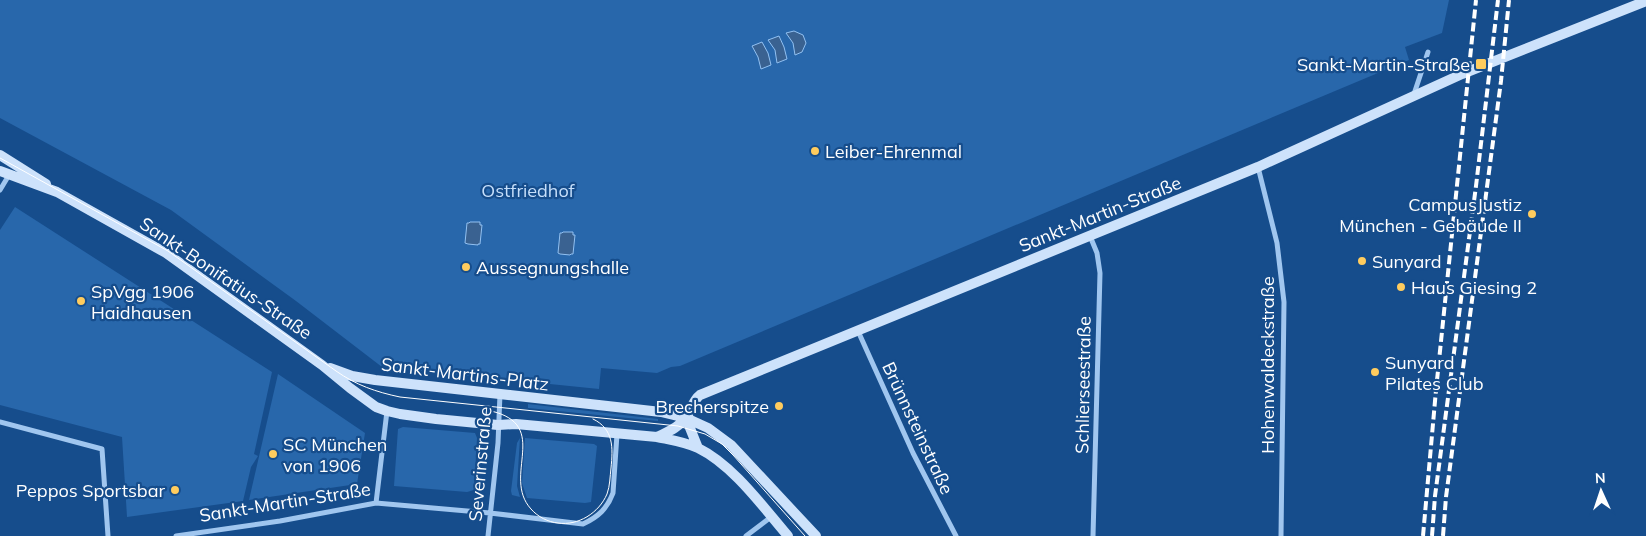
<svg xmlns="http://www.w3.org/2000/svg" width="1646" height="536" font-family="Mulish,sans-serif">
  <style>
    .green { fill: #2867ab }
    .water { fill: #3a6291; stroke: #92c1f2 }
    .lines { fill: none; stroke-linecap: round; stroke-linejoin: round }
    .street { stroke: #a0c6ef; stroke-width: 5 }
    .secondary { stroke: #cde2fb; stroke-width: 10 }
    .tram { stroke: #fff; stroke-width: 1 }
    .rail { stroke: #fff; stroke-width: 4; stroke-dasharray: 9 4; stroke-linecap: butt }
    .poi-dot { fill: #ffcc5e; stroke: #164d8c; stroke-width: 2 }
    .labels { text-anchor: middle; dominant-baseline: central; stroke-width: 4.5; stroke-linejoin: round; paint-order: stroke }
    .poi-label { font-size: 18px; fill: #fff; stroke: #164d8c; text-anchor: start }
    .park-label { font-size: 18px; fill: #c6dffb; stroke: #164d8c }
    .street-label { font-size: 18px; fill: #fff; stroke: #164d8c }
  </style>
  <rect width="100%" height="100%" fill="#164d8c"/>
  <path class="green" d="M0,0H1449L1442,33L1405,47L1409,60L680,366L671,367L657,373L601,368L599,389L382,367L296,301L171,210L0,118Z
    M15,207L272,372L254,454L258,456L251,467L243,501L127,517L122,437L0,405V230Z
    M278,374L365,433L357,484L249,500Z
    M528,404L658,419V421L528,408Z
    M403,427L475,433L477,438L474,490L467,492L394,486L398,429Z
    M520,438L517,486L520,497L512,495L511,491L517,443Z
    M525,438L594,444L597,446L591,502L585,503L527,498L522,483Z"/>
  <path class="water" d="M794,31L803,35L806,43L802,52L795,55L793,43L786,33Z
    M779,36L784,47L787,59L777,63L775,50L768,40Z
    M762,42L768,53L771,65L761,69L758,57L752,46Z
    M470,222H480V225H482L480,244H478V245L468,244L465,243L467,223H469Z
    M563,232H573V235H575L573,254H571L570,255L560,254L558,253L560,233H562Z"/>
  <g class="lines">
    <path class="street" d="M1414,94L1428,52
      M1258,167L1277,243L1284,302L1281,536
      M0,190L9,175
      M1090,236L1097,253L1100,273L1093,536
      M858,331L913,453L956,536
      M0,422L102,449L108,536
      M376,503L387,411
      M176,536L280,521L376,503L490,513L583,524C598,517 607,509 613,493L617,434
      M488,536L498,443L500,394
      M746,536L771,517"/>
    <path class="secondary" d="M0,155L46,184
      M0,171L57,192L166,253L322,365L350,388L376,407L387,411L400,414L436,419L498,425L516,424L657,437C671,440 685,442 698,448C733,465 763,507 788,536
      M330,368L352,376L375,380L661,412L686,418L708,428L731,445L816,536
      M686,418L698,448
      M657,437C667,432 678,428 685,419C691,412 692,401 700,395L1258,167L1462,74L1646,1"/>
    <path class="tram" d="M0,158L168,251L336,371C356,385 376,392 400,397L678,426L705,434L722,444L733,455L805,536
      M491,411C552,425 501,476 531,509C538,517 548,522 558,523C578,526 599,513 607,494C610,486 610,476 611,468C613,448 614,429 593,419"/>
    <path class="rail" d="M1423,536L1436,390L1476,0
      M1432,536L1435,496L1476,186L1498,0
      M1443,536L1446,497L1501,81L1509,0"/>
  </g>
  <g class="poi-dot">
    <rect x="1475" y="58" width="12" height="12" rx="2.5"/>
    <circle cx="815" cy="151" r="5"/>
    <circle cx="1532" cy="214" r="5"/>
    <circle cx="1362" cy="261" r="5"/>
    <circle cx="466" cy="267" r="5"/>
    <circle cx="1401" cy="287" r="5"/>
    <circle cx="81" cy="301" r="5"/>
    <circle cx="1375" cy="372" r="5"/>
    <circle cx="779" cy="406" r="5"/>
    <circle cx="273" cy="454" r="5"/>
    <circle cx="175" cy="490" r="5"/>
  </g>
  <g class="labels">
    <g class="poi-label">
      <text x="1470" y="64" text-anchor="end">Sankt-Martin-Straße</text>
      <text x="825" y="151">Leiber-Ehrenmal</text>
      <text x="1522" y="204" text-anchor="end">CampusJustiz<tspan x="1522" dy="21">München - Gebäude II</tspan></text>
      <text x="1372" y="261">Sunyard</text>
      <text x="476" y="267">Aussegnungshalle</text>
      <text x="1411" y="287">Haus Giesing 2</text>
      <text x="91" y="291">SpVgg 1906<tspan x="91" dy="21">Haidhausen</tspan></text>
      <text x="1385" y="362">Sunyard<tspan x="1385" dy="21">Pilates Club</tspan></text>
      <text x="769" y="406" text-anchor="end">Brecherspitze</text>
      <text x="283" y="444">SC München<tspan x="283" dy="21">von 1906</tspan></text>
      <text x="165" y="490" text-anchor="end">Peppos Sportsbar</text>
    </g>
    <g class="park-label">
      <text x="528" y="190">Ostfriedhof</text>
    </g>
    <g class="street-label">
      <text transform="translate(1100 214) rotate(-22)">Sankt-Martin-Straße</text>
      <text transform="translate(226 278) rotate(34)">Sankt-Bonifatius-Straße</text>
      <text transform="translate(1267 365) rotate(-90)">Hohenwaldeckstraße</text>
      <text transform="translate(465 374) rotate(7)">Sankt-Martins-Platz</text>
      <text transform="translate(1083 385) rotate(-89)">Schlierseestraße</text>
      <text transform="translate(918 428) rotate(65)">Brünnsteinstraße</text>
      <text transform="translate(480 464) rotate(-85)">Severinstraße</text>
      <text transform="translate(285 502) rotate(-9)">Sankt-Martin-Straße</text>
    </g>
  </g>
  <g transform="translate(1601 491) rotate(357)" stroke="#164d8c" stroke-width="4" paint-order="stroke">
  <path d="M0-4L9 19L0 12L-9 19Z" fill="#ffffff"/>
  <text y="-8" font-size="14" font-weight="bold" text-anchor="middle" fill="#ffffff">N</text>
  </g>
</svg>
